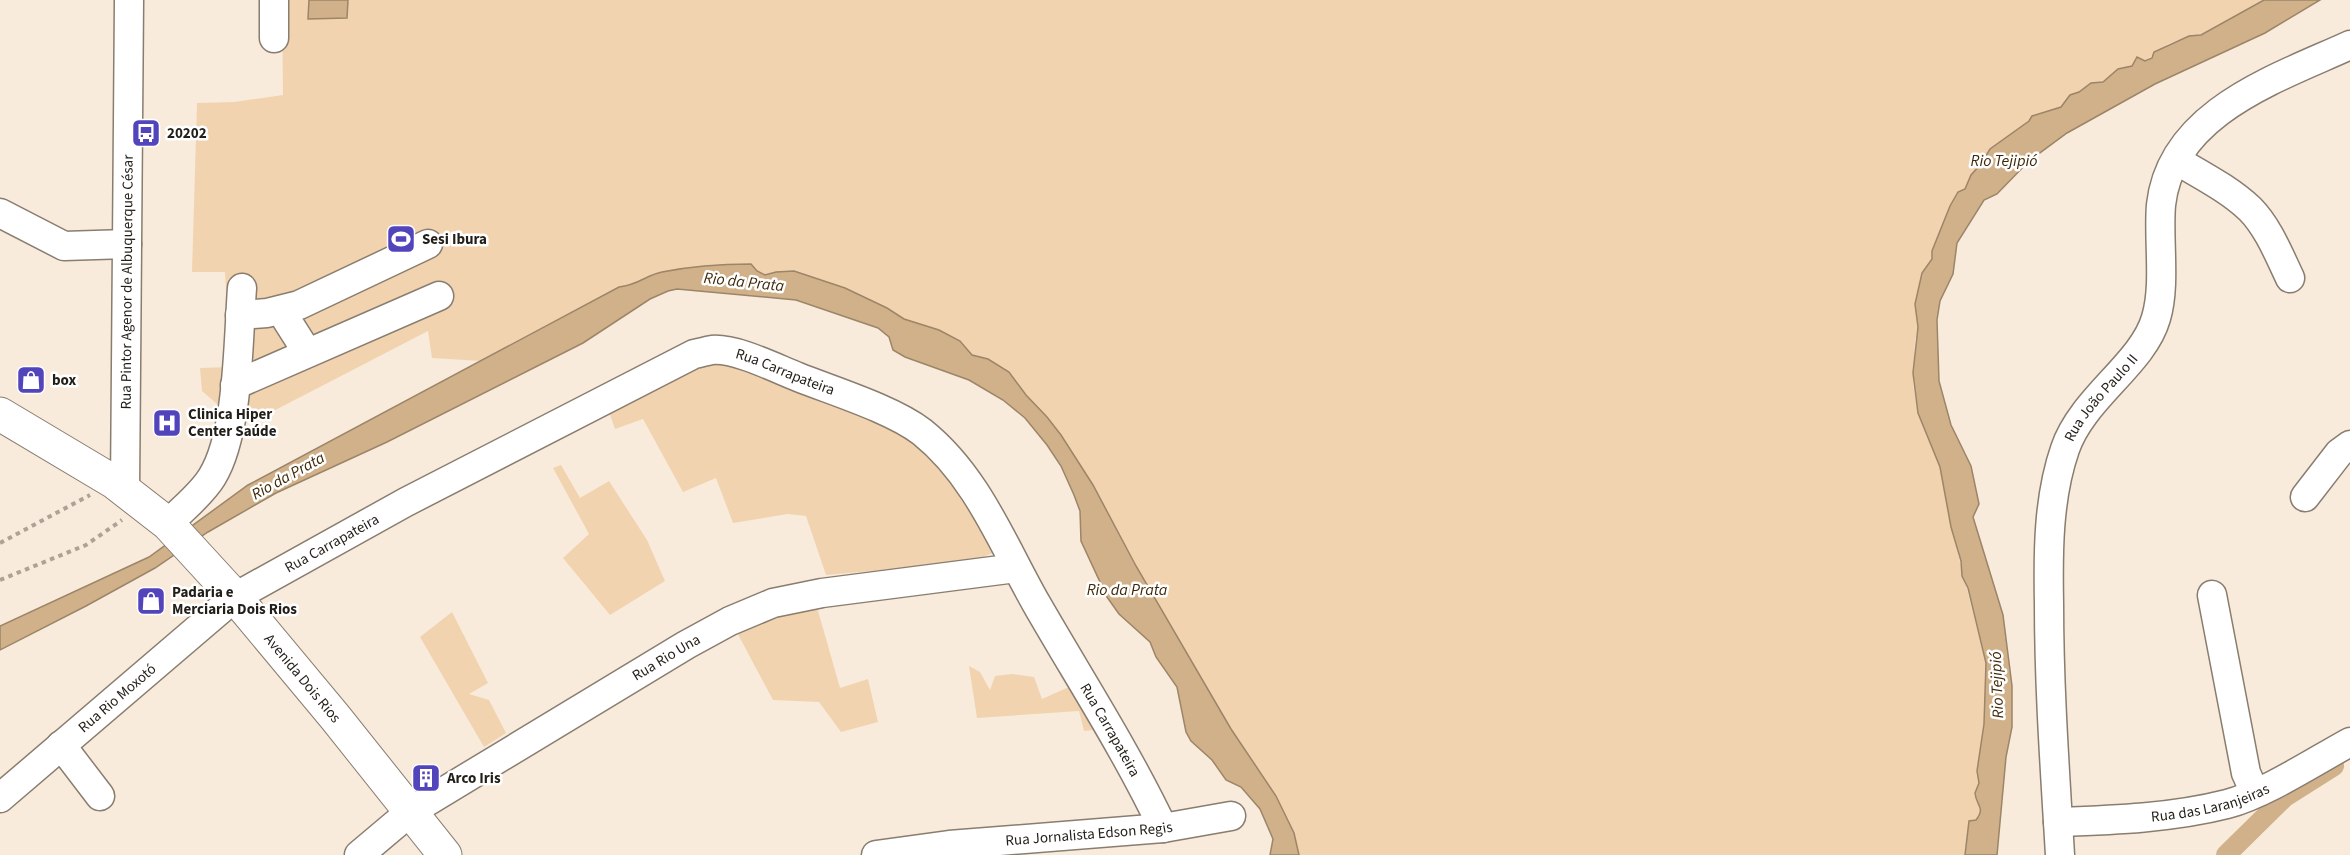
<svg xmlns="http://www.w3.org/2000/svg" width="2350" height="855" font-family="'Source Sans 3',sans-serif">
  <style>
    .green { fill: #f2d3af }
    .water { fill: #d1b18a; stroke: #9c8568; stroke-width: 1.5 }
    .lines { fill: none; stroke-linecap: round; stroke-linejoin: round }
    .canal { stroke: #d1b18a; stroke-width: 20 }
    .minor-casing { stroke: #897d6f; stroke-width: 31 }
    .major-casing { stroke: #897d6f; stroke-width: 35 }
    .path { stroke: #aca396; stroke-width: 4; stroke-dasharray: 4.5 4.5; stroke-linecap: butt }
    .minor { stroke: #fff; stroke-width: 28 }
    .major { stroke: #fff; stroke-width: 33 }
    .labels { text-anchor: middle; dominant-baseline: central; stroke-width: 5; stroke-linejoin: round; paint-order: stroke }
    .poi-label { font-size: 15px; font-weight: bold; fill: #221e18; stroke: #fff; text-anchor: start }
    .street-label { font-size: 15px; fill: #221e18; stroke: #fff }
    .water-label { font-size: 16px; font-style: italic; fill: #3f2808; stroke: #fff }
  </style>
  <rect width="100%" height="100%" fill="#f8ebdb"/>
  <path class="green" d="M282,0H2264L2201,35L2189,36L2168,44L2145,61L2137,57L2132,66L2112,74L2103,82L2091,83L2061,107L2032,116L2029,121L1990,149L1981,165L1971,175L1965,189L1958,192L1950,206L1932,251V259L1922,273L1915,304L1918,327L1915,341L1913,384L1918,413L1938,458L1943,479L1951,527L1986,663L1984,724L1977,771L1979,783L1975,793C1976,806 1986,807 1976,820L1969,822L1965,855H1299L1294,833L1276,796L1231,729L1136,566L1093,485L1070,448L1047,417L1026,395L1009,372L988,359L972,356L960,341L939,330L904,319L887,308L845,289L794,272H776L765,275L757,271L659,272L633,286L619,287L481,361L432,358L428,331L256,420L241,389L217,404L202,391L200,368L231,367L225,272H192L197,103L234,102L283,95Z
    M723,356L903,427L938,455L997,551L972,562L826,575L806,516L788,514L733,523L716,478L683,492L643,419L615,429L608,409Z
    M561,465L580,498L609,481L647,540L665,581L610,615L563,558L589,534L553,468Z
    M815,600L840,688L868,679L878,722L841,732L819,702L773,700L733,625Z
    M452,612L488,683L469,694L489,700L506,733L484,747L420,637Z
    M969,666L980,672L990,690L995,676L1012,674L1034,677L1042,699L1078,683L1103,729L1084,731L1079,711L977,718Z"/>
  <path class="water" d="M309,0H348L347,18L308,19Z
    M2264,0H2320L2265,33L2155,84L2067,133L2029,161L1997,194L1984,200L1957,243L1953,274L1940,301L1937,320L1939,381L1951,425L1971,466L1979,504L1973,517L2003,615L2012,686V727L2006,757L1997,855H1965L1969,821L1976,820C1986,807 1976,806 1975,793L1979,783L1977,771L1984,724L1986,663L1968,588L1962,576L1961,561L1951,527L1940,467L1918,413L1913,373L1918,327L1915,304L1922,273L1932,259V251L1950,206L1958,192L1965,189L1971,175L1981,164L1990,149L2029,121L2032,116L2061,107L2070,95L2079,92L2091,83L2103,82L2118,69L2132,66L2137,57L2145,61L2152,58L2154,52L2189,36L2201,35Z
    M751,264L757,271L765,275L776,272L794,271L845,288L887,308L904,319L939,330L960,341L972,355L988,359L1009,372L1026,395L1047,417L1061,435L1093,485L1136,566L1231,729L1276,796L1294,833L1299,855H1270L1273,839L1260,809L1241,787L1226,780L1212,760L1191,741L1186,732L1177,687L1156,657L1150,642L1119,614L1107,597L1081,541L1080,511L1074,495L1061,466L1047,445L1025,418L1003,400L969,380L905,357L893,350L889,337L878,328L796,300L677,289L668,291L650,299L583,343L387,442L276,493L208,532L155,568L86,606L0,650V626L149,557L248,485L619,287C639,285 646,275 662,272C692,266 721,264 751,264Z"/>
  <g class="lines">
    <path class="canal" d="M2226,855L2285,797L2334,766"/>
    <g class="minor-casing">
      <g id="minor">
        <path d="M274,38V0"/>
        <path d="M2176,160C2201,175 2229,189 2250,209C2268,227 2279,255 2290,278"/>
        <path d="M0,213L64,246L127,244"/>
        <path d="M281,311L307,352"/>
        <path d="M240,315L267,313L299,305L428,244"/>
        <path d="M235,385L439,296"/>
        <path id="s1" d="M125,490L129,0"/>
        <path d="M2305,497L2339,453L2350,445"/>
        <path d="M168,524C182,509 201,495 212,477C239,433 238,341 242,288"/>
        <path d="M2212,595L2246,773L2255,793"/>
        <path d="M61,745L100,796"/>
        <path id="s2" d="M0,798L235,597L406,502L694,354C700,353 706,351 712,350C736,348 775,368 798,377C833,391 892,409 922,432C977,476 1002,543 1036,603C1079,678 1126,750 1163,828"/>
        <path id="s3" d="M2058,822C2114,820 2172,818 2227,804C2265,794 2315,761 2350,742"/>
        <path id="s4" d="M359,855L410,812L686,645L730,621L773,603L822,593L1016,568"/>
        <path id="s5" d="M876,855L949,845L1163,828L1231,816"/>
        <path id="s6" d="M2060,855C2055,771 2049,688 2049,604C2048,553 2048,498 2065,449C2082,398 2143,364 2156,318C2166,285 2158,240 2161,205C2171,112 2278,78 2350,45"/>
      </g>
    </g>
    <g class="major-casing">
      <g id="major">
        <path id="s7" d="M0,414L114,482L168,524L235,597L335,717L445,855"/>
      </g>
    </g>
    <path class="path" d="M0,543L90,495
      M0,580L86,545L122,520"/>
    <use href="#minor" class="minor"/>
    <use href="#major" class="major"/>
  </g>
  <defs>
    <g id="bus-square" transform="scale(1.5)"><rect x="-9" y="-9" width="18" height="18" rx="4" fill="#5245bc" stroke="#fff"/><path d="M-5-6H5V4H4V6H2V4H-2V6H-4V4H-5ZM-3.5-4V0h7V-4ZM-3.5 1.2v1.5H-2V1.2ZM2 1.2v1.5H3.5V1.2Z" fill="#fff"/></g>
    <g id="stadium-square" transform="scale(1.5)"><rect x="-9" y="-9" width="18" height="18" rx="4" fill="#5245bc" stroke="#fff"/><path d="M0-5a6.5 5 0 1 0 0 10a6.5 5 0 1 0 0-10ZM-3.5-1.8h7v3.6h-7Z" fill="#fff"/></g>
    <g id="shop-square" transform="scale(1.5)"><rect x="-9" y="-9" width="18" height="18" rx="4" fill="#5245bc" stroke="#fff"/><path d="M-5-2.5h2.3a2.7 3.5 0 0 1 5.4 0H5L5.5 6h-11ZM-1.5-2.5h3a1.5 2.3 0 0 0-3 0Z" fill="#fff"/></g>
    <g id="hospital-square" transform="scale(1.5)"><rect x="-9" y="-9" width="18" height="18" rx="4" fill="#5245bc" stroke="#fff"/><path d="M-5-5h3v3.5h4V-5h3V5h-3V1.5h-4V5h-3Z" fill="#fff"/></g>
    <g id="building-square" transform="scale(1.5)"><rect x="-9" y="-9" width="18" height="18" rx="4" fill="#5245bc" stroke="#fff"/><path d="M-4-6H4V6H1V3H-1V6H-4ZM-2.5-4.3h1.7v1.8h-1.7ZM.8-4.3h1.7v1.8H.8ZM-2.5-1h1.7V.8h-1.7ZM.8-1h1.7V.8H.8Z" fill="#fff"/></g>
  </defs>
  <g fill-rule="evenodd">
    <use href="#bus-square" x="146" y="133"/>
    <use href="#stadium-square" x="401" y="239"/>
    <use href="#shop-square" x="31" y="380"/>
    <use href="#hospital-square" x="167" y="423"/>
    <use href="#shop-square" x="151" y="601"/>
    <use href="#building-square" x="426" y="778"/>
  </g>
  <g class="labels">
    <g class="poi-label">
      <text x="167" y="133">20202</text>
      <text x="422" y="239">Sesi Ibura</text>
      <text x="52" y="380">box</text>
      <text x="188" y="414">Clinica Hiper<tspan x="188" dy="17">Center Saúde</tspan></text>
      <text x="172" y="592">Padaria e<tspan x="172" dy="17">Merciaria Dois Rios</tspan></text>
      <text x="447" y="778">Arco Iris</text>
    </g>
    <g class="street-label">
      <text stroke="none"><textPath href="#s1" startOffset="208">Rua Pintor Agenor de Albuquerque César</textPath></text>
      <text stroke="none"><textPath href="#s2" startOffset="924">Rua Carrapateira</textPath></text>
      <text stroke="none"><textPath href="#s6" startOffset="471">Rua João Paulo II</textPath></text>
      <text stroke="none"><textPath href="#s2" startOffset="420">Rua Carrapateira</textPath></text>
      <text stroke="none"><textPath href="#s4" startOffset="366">Rua Rio Una</textPath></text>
      <text stroke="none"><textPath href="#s7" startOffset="406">Avenida Dois Rios</textPath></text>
      <text stroke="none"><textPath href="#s2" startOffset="154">Rua Rio Moxotó</textPath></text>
      <text stroke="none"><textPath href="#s2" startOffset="1428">Rua Carrapateira</textPath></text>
      <text stroke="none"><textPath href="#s3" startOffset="154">Rua das Laranjeiras</textPath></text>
      <text stroke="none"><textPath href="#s5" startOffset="214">Rua Jornalista Edson Regis</textPath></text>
    </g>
    <g class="water-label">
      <text x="2004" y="161">Rio Tejipió</text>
      <text transform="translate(744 282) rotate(6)">Rio da Prata</text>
      <text transform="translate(288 476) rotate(-29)">Rio da Prata</text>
      <text x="1127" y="590">Rio da Prata</text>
      <text transform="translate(1997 685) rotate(-92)">Rio Tejipió</text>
    </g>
  </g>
</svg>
